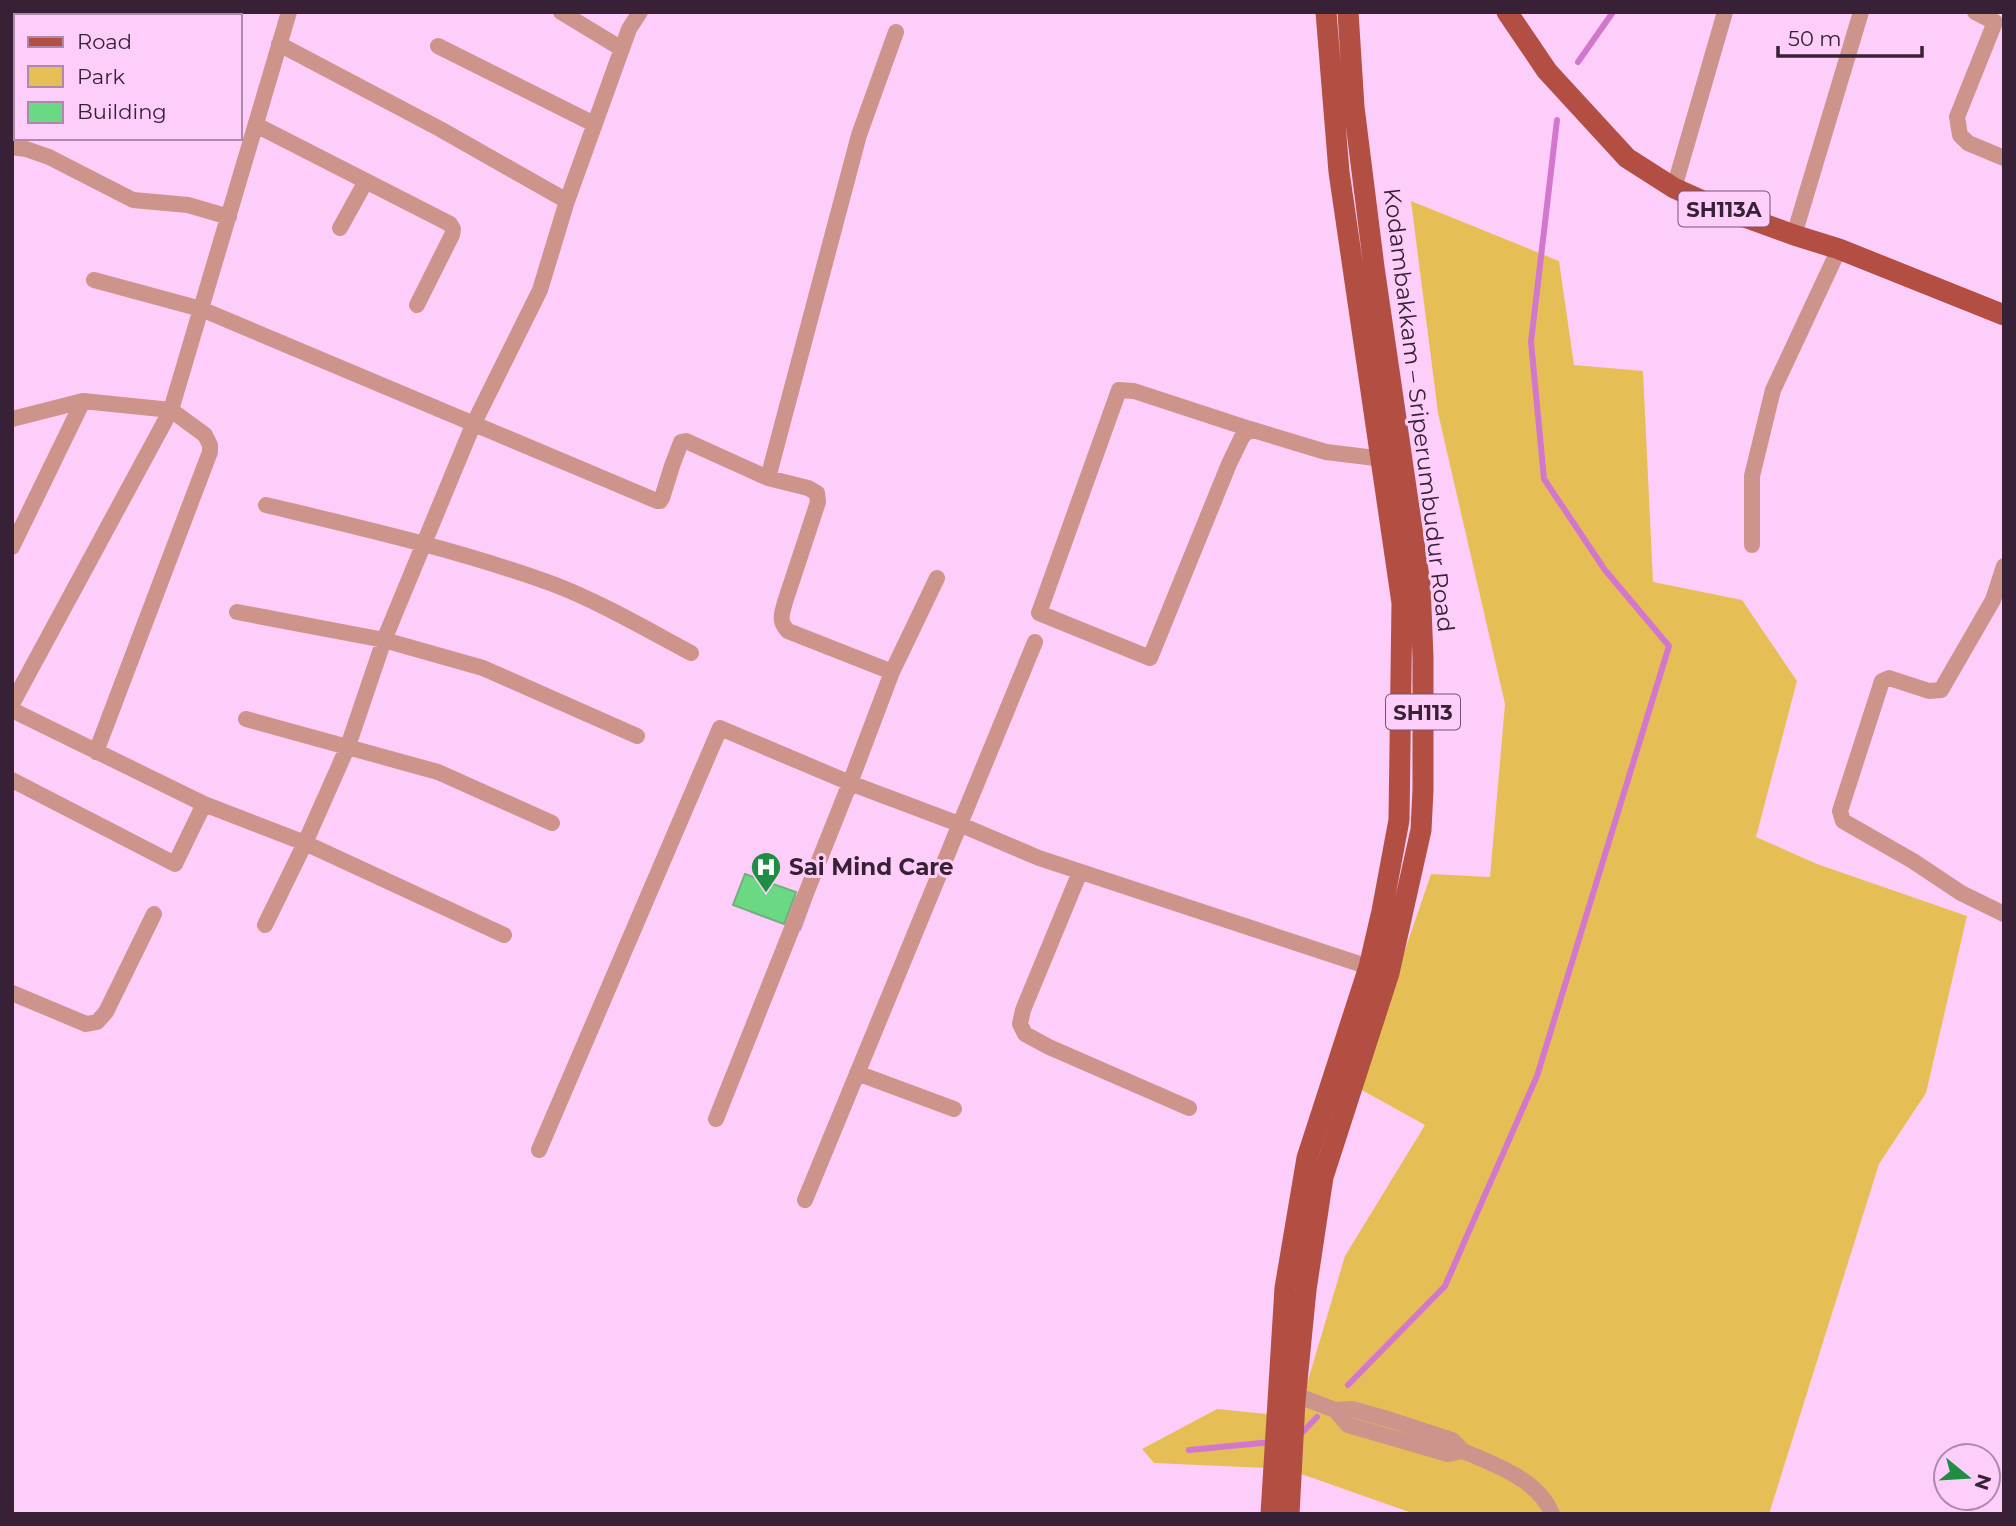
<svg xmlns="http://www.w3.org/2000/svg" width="2016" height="1526" font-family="Montserrat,sans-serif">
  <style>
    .green { fill: #e5bf56 }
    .shadow { fill: #0003 }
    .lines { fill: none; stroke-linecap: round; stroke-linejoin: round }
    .stream { stroke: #d277cd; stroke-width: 6 }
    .building { fill: #6bd884; stroke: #71af7c; stroke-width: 2 }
    .street { stroke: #cc948b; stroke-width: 16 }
    .primary { stroke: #b24f42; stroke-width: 21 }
    .labels { text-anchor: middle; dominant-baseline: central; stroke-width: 6; stroke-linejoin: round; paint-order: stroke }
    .shield { fill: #fecefa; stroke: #735571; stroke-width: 2 }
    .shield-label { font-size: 21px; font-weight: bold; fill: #382136 }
    .street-label { font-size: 23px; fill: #382136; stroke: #fecefa }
    .poi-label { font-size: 23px; font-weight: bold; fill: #382136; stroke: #fecefa; text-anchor: start }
  </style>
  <rect width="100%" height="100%" fill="#fecefa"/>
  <path class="green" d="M1411,201L1559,261L1574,365L1643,371L1653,582L1742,600L1797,681L1756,837L1817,864L1967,916L1926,1093L1879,1164L1769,1514H1415L1287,1469L1154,1463L1142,1449L1217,1409L1297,1417L1345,1256L1425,1125L1358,1088L1431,874L1490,877L1505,704L1438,413Z"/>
  <path class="shadow" d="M795,894L811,903L801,931L751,913L736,904Z"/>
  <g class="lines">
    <path class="stream" d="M1578,62L1613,12
      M1348,1385L1445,1286L1537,1076L1669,646L1605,570L1544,479L1531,342L1557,120
      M1299,1436L1317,1417
      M1189,1450L1272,1442"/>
  </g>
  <path class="building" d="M745,874L796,892L784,924L733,905Z"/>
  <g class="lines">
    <path class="street" d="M561,12L622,49
      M1975,12L1995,22L1957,117L1960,135L1968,143L2004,158
      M169,16L170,12
      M279,44L440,129L567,201
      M438,46L594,124
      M12,48L16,49
      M256,125L450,224L453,229L452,235L417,305
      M12,147L26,149L49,157L133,200L188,205L229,217
      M1674,188L1725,12
      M340,228L366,181
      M1794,235L1861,12
      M94,280L201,309L657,501H660L662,498L672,466L681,442L686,441L768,478L808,488L817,493L818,502L785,602C782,614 778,621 788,631L892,672L850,783L716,1119
      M12,419L83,401L171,410L205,435L210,445V452L96,752
      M1250,429L1134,391L1119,390L1039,613L1150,658L1229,464L1242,437L1250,429L1326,452L1392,460
      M768,478L859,135L896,32
      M266,505C362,528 459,550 553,584C600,602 646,629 691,653
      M1752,545V476L1773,390L1839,249
      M12,547L83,401
      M2004,566L1993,600L1941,690L1929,691L1889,678L1882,681L1840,811L1843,821L1913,861L1961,893L2004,914
      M237,612L384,640L483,668L637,736
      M892,672L937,578
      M12,704L171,410L289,12
      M12,710L204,804L305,843L504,935
      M246,719L438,772L552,823
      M12,780L175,864L204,804
      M1080,872L1023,1010L1020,1024L1025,1034L1049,1047L1189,1108
      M265,925L305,843L348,746L384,640L473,425L540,290L567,201L629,29L640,12
      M12,993L86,1024L97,1022L106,1012L154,914
      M857,1073L954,1109
      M539,1150L720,728L850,783L959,824L1039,858L1378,970
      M805,1200L1035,642
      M1296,1395L1335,1410L1352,1409L1391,1420L1452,1440L1463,1451L1448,1454L1348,1425L1335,1410
      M1463,1451C1495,1465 1538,1479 1552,1514"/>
    <path class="primary" d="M1507,12L1547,71L1627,158L1674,188L1714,206L1794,235L1839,249L2004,315
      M1271,1514L1285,1288L1307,1158L1369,967L1382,911L1399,820L1402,603L1339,172L1326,12
      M1289,1514L1295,1401L1306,1290L1323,1177L1389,973L1421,830L1423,790V657L1420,584L1374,267L1354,107L1348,12"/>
  </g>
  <defs>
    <g id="hospital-pin" transform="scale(1.575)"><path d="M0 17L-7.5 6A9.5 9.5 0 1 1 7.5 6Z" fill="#218c43" stroke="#fecefa"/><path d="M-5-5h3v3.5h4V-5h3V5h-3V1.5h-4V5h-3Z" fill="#fff"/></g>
  </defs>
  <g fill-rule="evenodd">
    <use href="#hospital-pin" x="766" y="867"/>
  </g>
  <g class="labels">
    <g class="shield">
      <rect x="1678.5" y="191.5" width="91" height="35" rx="5"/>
      <rect x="1386" y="694.5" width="74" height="35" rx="5"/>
    </g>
    <g class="shield-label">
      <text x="1724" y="209">SH113A</text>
      <text x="1423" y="712">SH113</text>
    </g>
    <g class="street-label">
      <text transform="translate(1419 410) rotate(83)">Kodambakkam – Sriperumbudur Road</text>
    </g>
    <g class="poi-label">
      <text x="789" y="867">Sai Mind Care</text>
    </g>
  </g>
  <rect width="2016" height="1526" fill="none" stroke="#382136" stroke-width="28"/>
  <rect x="14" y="14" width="228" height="126" fill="#fecefa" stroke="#af89ac" stroke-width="2"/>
  <rect x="28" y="37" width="35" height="10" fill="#b24f42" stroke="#af89ac" stroke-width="2"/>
  <text x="77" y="49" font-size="21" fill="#382136">Road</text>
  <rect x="28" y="66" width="35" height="21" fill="#e5bf56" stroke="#af89ac" stroke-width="2"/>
  <text x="77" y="84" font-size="21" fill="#382136">Park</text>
  <rect x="28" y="102" width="35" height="21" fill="#6bd884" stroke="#af89ac" stroke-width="2"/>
  <text x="77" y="119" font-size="21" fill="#382136">Building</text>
  <g transform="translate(1967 1477) rotate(108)"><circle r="33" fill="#fecefa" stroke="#af89ac" stroke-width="2"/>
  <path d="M0-5L12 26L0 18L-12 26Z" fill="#218c43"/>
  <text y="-10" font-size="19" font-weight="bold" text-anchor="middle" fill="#382136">N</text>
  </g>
  <path d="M1778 46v10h144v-10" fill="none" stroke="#382136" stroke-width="3.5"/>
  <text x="1788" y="46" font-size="21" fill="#382136" stroke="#fecefa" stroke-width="5" paint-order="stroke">50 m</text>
</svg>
